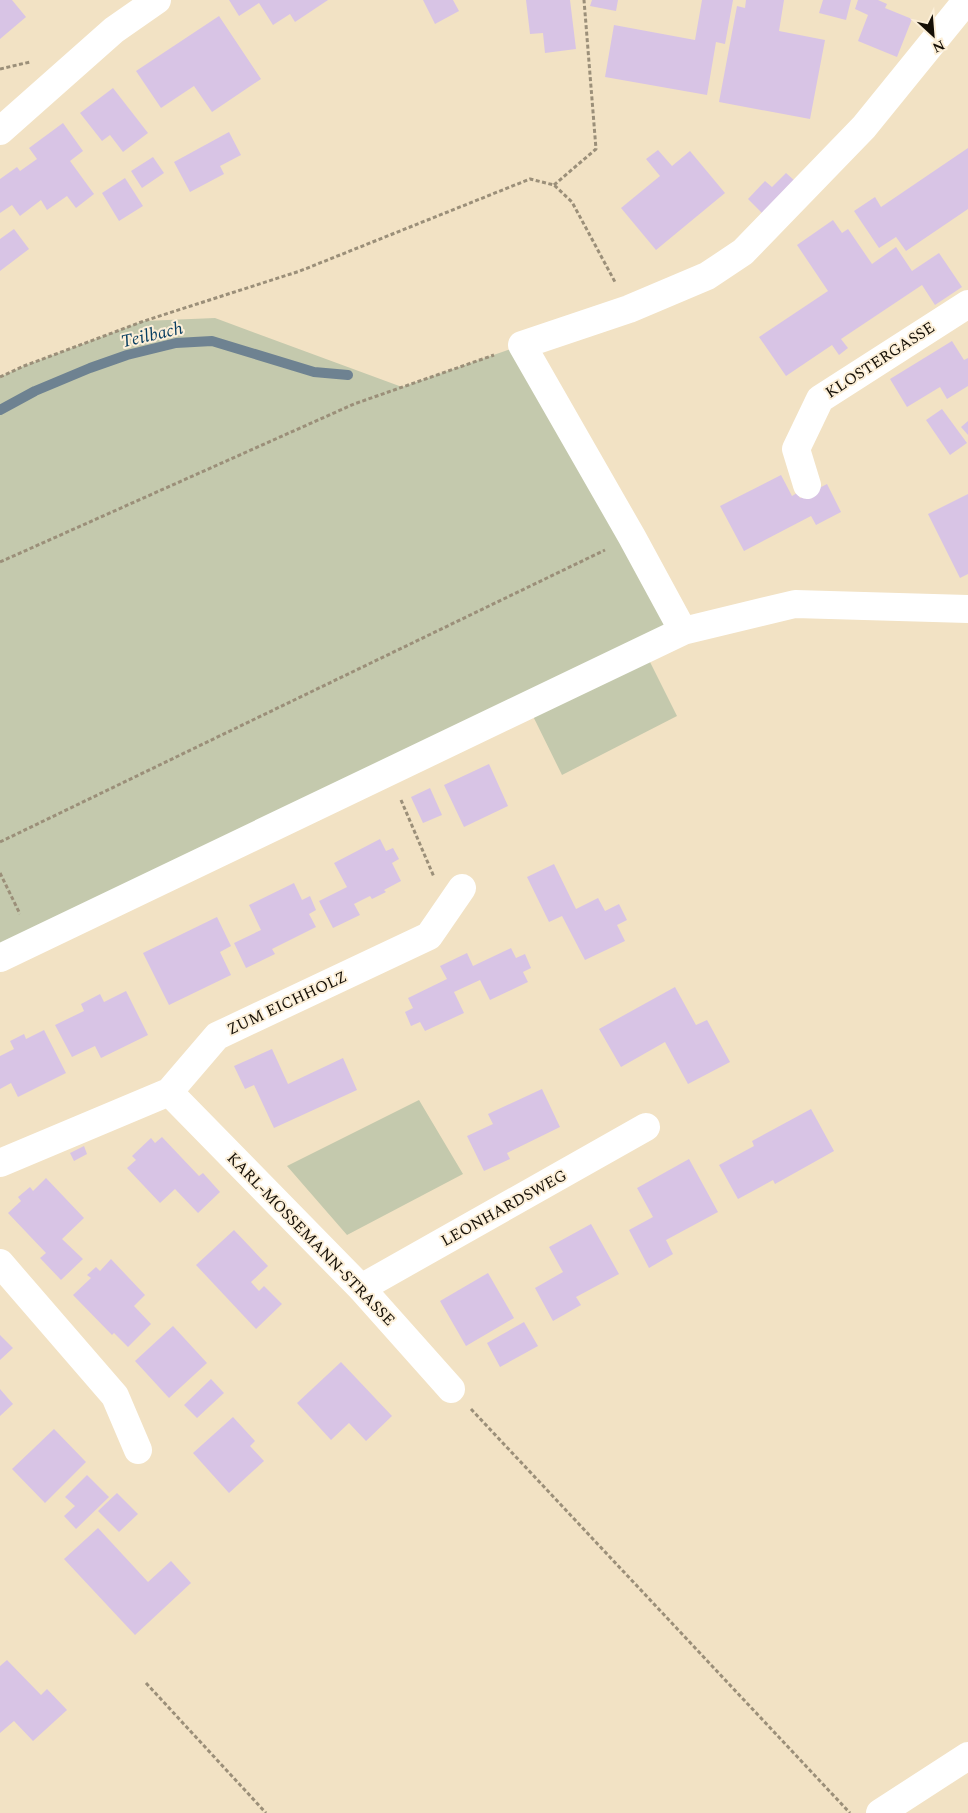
<svg xmlns="http://www.w3.org/2000/svg" width="968" height="1813" font-family="Spectral,serif">
  <style>
    .green { fill: #c4c9ad }
    .lines { fill: none; stroke-linecap: round; stroke-linejoin: round }
    .stream { stroke: #6e8291; stroke-width: 10 }
    .building { fill: #d8c4e5 }
    .path { stroke: #9b8f79; stroke-width: 3; stroke-dasharray: 4 2.5; stroke-linecap: butt }
    .minor { stroke: #fff; stroke-width: 28 }
    .labels { text-anchor: middle; dominant-baseline: central; stroke-width: 4; stroke-linejoin: round; paint-order: stroke }
    .street-label { font-size: 16px; fill: #150f06; stroke: #fcefd8 }
    .water-label { font-size: 18px; font-style: italic; fill: #083e61; stroke: #fcefd8 }
  </style>
  <rect width="100%" height="100%" fill="#f2e2c4"/>
  <path class="green" d="M215,318L402,387L522,345L683,631L644,650L677,716L562,775L528,706L0,958V377L24,366L144,321Z
    M419,1100L463,1174L347,1235L287,1166Z"/>
  <g class="lines">
    <path class="stream" d="M0,410L35,391L90,368L127,355L176,343L212,341L314,372L348,375"/>
  </g>
  <path class="building" d="M0,0H12L26,17L0,39Z
    M229,0H328L295,22L290,14L273,25L259,3L239,16Z
    M423,0H453L459,11L435,24Z
    M526,0H570L576,49L545,53L543,33L530,34Z
    M592,0H618L616,11L590,6Z
    M702,0H733L725,44L716,42L707,95L605,77L614,25L695,40Z
    M746,0H784L779,31L825,40L810,119L719,102L737,6L745,8Z
    M823,0H851L846,20L819,13Z
    M858,0H878L887,4L885,8L912,19L897,57L858,41L868,15L855,9Z
    M219,16L261,79L212,112L194,86L161,108L136,71Z
    M113,88L148,133L123,152L110,135L102,141L80,113Z
    M63,123L83,151L70,161L94,194L76,208L67,196L47,210L41,200L20,216L12,205L0,213V179L17,167L20,171L37,159L29,148Z
    M229,132L241,155L220,166L224,174L190,192L174,162Z
    M968,148V209L906,251L896,237L879,248L854,211L875,197L881,207Z
    M658,150L672,166L690,151L725,193L656,250L621,208L660,176L646,159Z
    M153,157L164,173L142,188L131,171Z
    M786,173L795,181L763,214L748,199L765,181L772,187Z
    M125,178L143,206L119,221L102,193Z
    M833,220L842,233L848,229L872,264L896,247L912,271L939,253L962,287L935,305L922,285L841,339L848,348L839,355L832,345L786,376L759,337L828,291L797,245Z
    M14,229L29,249L0,271V239Z
    M952,341L964,360L968,358V386L947,399L940,387L907,407L890,379Z
    M942,409L967,443L950,455L926,420Z
    M968,421V435L961,427Z
    M781,475L792,496L797,493L800,498L827,484L841,512L816,525L811,516L744,551L720,506Z
    M968,494V574L960,578L928,514Z
    M489,764L508,806L464,827L444,785Z
    M430,788L442,815L423,823L411,797Z
    M380,839L386,851L393,848L399,859L392,863L401,881L384,890L386,892L372,899L370,896L354,904L360,915L333,928L319,901L347,887L334,863Z
    M554,864L576,909L598,898L605,911L619,904L627,920L617,925L625,941L585,960L562,916L549,922L527,877Z
    M294,883L302,900L310,896L316,910L309,914L316,927L272,949L275,954L246,968L234,943L261,930L249,905Z
    M217,917L231,946L220,952L231,975L169,1005L143,953Z
    M511,948L516,958L525,954L531,968L523,972L528,982L490,1000L480,980L454,992L464,1013L425,1031L420,1022L411,1026L405,1012L413,1008L408,998L447,979L440,966L467,953L473,966Z
    M675,987L696,1025L707,1020L730,1062L688,1084L665,1042L621,1067L599,1029Z
    M126,991L148,1035L101,1058L95,1046L72,1057L55,1025L84,1011L81,1004L100,994L104,1002Z
    M44,1030L66,1073L18,1097L11,1083L0,1089V1056L14,1049L10,1041L24,1034L26,1039Z
    M272,1049L288,1084L343,1058L357,1090L274,1128L254,1085L245,1089L234,1066Z
    M542,1089L560,1127L507,1153L510,1159L484,1171L467,1136L493,1124L488,1114Z
    M811,1109L834,1151L775,1184L773,1180L738,1199L719,1165L754,1146L752,1141Z
    M162,1137L199,1176L203,1173L220,1192L198,1213L175,1189L160,1203L127,1168L136,1160L132,1156L151,1138L155,1143Z
    M84,1146L87,1154L74,1161L70,1153Z
    M689,1159L718,1212L666,1240L673,1254L649,1268L629,1230L653,1217L637,1188Z
    M46,1178L84,1218L62,1239L83,1259L61,1280L40,1258L46,1253L8,1213L21,1201L18,1197L30,1187L33,1191Z
    M591,1224L619,1274L576,1297L581,1305L553,1321L535,1288L563,1272L549,1247Z
    M234,1230L268,1266L251,1282L259,1291L264,1286L282,1304L256,1329L196,1265Z
    M111,1259L145,1295L134,1306L151,1324L128,1347L114,1333L112,1335L73,1295L91,1278L87,1275L96,1267L100,1271Z
    M488,1273L514,1318L466,1346L440,1301Z
    M524,1322L538,1346L500,1367L487,1343Z
    M173,1326L207,1363L169,1398L135,1361Z
    M0,1335L13,1348L0,1360Z
    M341,1362L392,1416L366,1441L349,1423L331,1440L297,1403Z
    M211,1379L224,1393L197,1418L184,1405Z
    M0,1389L13,1404L0,1416Z
    M233,1417L255,1441L250,1446L264,1461L229,1493L193,1453Z
    M54,1429L86,1462L45,1503L12,1469Z
    M87,1475L109,1497L76,1529L64,1516L75,1506L65,1497Z
    M117,1493L138,1514L119,1532L98,1511Z
    M98,1528L148,1582L171,1561L191,1583L135,1635L64,1559Z
    M7,1660L41,1695L47,1689L67,1710L33,1741L14,1721L0,1733V1666Z"/>
  <g class="lines">
    <path class="path" d="M0,69L30,62
      M554,185L596,149L584,0
      M0,377L24,366L144,321L300,271L530,179L554,185L572,202L615,282
      M0,562L354,404L494,355
      M401,800L434,877
      M0,842L605,550
      M0,873L20,914
      M471,1409L850,1813
      M146,1683L266,1813"/>
    <path class="minor" d="M0,131L114,30L157,0
      M807,485L796,449L820,399L968,304
      M683,631L632,537L522,345L629,309L707,276L743,252L864,127L967,0
      M0,958L683,631L795,604L968,609
      M169,1092L361,1288L451,1389
      M0,1163L169,1092L217,1036L429,936L462,888
      M0,1263L115,1396L138,1450
      M361,1288L646,1127
      M880,1813L968,1756"/>
  </g>
  <g class="labels">
    <g class="street-label">
      <text transform="translate(880 360) rotate(-33)">KLOSTERGASSE</text>
      <text transform="translate(287 1003) rotate(-25)">ZUM EICHHOLZ</text>
      <text transform="translate(504 1208) rotate(-29)">LEONHARDSWEG</text>
      <text transform="translate(311 1239) rotate(46)">KARL-MOSSEMANN-STRASSE</text>
    </g>
    <g class="water-label">
      <text transform="translate(152 335) rotate(-13)">Teilbach</text>
    </g>
  </g>
  <g transform="translate(933 35) rotate(154)" stroke="#fcefd8" stroke-width="4" paint-order="stroke">
  <path d="M0-4L9 19L0 12L-9 19Z" fill="#150f06"/>
  <text y="-8" font-size="14" font-weight="bold" text-anchor="middle" fill="#150f06">N</text>
  </g>
</svg>
